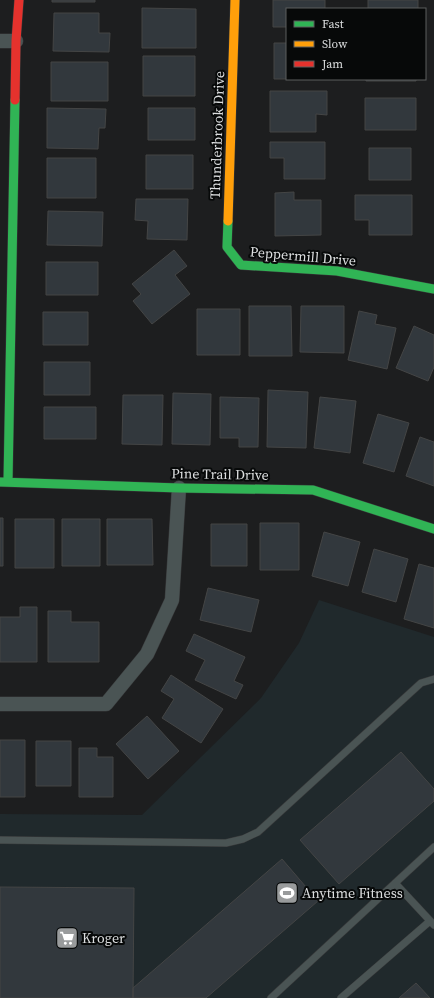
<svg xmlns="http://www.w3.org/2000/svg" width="434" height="998" font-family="'Source Serif 4',serif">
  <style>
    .built { fill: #20292c }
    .building { fill: #32383d; stroke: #444545 }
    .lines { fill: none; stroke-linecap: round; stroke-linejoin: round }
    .lane-casing { stroke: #38393a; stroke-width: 8 }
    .street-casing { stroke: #38393a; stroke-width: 15 }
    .fast-casing { stroke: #38393a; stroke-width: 10 }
    .slow-casing { stroke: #38393a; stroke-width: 10 }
    .jam-casing { stroke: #38393a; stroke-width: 10 }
    .lane { stroke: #4a5454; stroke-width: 7 }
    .street { stroke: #4a5454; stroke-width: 14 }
    .fast { stroke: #30b455; stroke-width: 9 }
    .slow { stroke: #ff9f0a; stroke-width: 9 }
    .jam { stroke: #e5322d; stroke-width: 9 }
    .labels { text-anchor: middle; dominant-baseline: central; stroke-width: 4; stroke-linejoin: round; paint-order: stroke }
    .street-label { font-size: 14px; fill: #dcdedf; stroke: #070909 }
    .poi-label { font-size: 14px; fill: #dcdedf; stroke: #070909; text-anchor: start }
  </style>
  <rect width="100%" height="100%" fill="#1d1e1f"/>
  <path class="built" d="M319,600L434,637V998H0V814L142,815L261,698L299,643Z"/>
  <path class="building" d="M52,0H95V2H52Z
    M273,0H325V9H287V27H273Z
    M368,0H418V9H368Z
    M142,8L196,9V48H142Z
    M54,13H99V33H110L109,52L53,51Z
    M274,43H287V79H322H274Z
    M143,56H195V96H143Z
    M51,62H108V101H51Z
    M366,79H416V81H366Z
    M270,91H327V115L316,114V132H270Z
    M365,98H416V130H365Z
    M47,108L106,109L105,128H99L98,149L47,148Z
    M148,108H195V140H148Z
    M270,142H325V179H284V158H270Z
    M369,148H411V180H369Z
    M146,155H193V189H146Z
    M47,158H96V198H47Z
    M294,192V200H321V235L275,236V193Z
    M355,195H412V235H369V220H355Z
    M136,199H188L187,240L147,239L148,221L135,220Z
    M48,211L103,212L102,246L47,245Z
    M174,250L187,266L175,275L190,294L152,324L133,301L141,294L132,284Z
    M46,262H98V295H46Z
    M249,306H291L292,356H249Z
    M301,306H344V353L300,352Z
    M197,309H240V355H197Z
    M359,311L377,315L375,324L396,328L387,369L348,360Z
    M43,312H88V345H43Z
    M414,326L434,335V367L428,381L396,368Z
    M44,362H90V395H44Z
    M268,390L308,392L306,448L267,447Z
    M173,393L211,394L210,445L172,444Z
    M123,395H163L162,445L122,444Z
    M220,397L259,398L258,447H239V438H220Z
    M320,397L356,401L350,453L314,448Z
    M44,407H96V439H44Z
    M378,414L409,423L394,472L363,463Z
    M420,437L434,442V486L406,476Z
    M0,518H3V566H0Z
    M15,519H54V568H15Z
    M62,519H100V566H62Z
    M107,519H152L153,565H107Z
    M260,523H299V570H260Z
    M211,524H247V566H211Z
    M324,532L360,542L348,586L312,576Z
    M374,549L408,559L396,602L362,592Z
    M419,564L434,568V628L404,619Z
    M208,588L259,600L251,632L200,620Z
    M20,607H37V662H0V617H20Z
    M48,611H71V622H99V662H48Z
    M194,634L245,657L234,681L243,685L236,699L195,680L205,660L186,651Z
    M171,675L223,709L201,743L162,718L174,699L161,691Z
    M147,716L179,751L148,779L116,744Z
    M0,740H25V797H0Z
    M36,741H71V786H36Z
    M79,748H97V757H113V797H79Z
    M401,752L434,789V801L339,884L300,840Z
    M282,859L318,901L206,998H133V988Z
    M0,887L134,888L133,998H0Z
    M416,983L430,998H399Z"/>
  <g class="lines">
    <g class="lane-casing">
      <path id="lane" d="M0,840L226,843L243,839L258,832L421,683L434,679
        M395,883L434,925
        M271,998L434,847
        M341,998L430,921"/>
    </g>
    <g class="street-casing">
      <path id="street" d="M0,41H16
        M0,704H106L147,654L172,600L179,488"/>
    </g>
    <g class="fast-casing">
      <path id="fast" d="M228,221L227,247L241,265L337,271L434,289
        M0,482L179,488L313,490L434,529
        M8,482L15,100"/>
    </g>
    <g class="slow-casing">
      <path id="slow" d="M228,221L235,0"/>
    </g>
    <g class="jam-casing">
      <path id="jam" d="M15,100L16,41L19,0"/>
    </g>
    <use href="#lane" class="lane"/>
    <use href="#street" class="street"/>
    <use href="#fast" class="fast"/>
    <use href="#slow" class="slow"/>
    <use href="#jam" class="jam"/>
  </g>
  <defs>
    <g id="stadium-square" transform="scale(1.15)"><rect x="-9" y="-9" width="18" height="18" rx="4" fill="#999b9c" stroke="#070909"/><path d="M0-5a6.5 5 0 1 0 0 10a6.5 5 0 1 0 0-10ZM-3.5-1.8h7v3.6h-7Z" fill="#fff"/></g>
    <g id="supermarket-square" transform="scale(1.15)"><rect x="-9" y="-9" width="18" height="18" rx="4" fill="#999b9c" stroke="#070909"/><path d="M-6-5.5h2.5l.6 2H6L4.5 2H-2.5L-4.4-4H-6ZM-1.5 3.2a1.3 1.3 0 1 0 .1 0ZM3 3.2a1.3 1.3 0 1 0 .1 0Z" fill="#fff"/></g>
  </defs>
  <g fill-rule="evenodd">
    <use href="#stadium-square" x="287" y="893"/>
    <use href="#supermarket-square" x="67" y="938"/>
  </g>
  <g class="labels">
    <g class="street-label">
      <text transform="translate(217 135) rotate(-88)">Thunderbrook Drive</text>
      <text transform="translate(303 256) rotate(5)">Peppermill Drive</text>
      <text transform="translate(220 474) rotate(1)">Pine Trail Drive</text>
    </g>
    <g class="poi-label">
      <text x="302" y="893">Anytime Fitness</text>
      <text x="82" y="938">Kroger</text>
    </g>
  </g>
  <rect x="286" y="8" width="140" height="72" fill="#070909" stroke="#5c5e5f"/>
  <rect x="294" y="21" width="20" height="6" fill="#30b455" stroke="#5c5e5f"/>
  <text x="322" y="28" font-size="12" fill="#dcdedf">Fast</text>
  <rect x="294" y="41" width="20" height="6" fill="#ff9f0a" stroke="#5c5e5f"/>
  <text x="322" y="48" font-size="12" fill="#dcdedf">Slow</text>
  <rect x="294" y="61" width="20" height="6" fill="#e5322d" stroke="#5c5e5f"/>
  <text x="322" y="68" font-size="12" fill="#dcdedf">Jam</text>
</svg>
